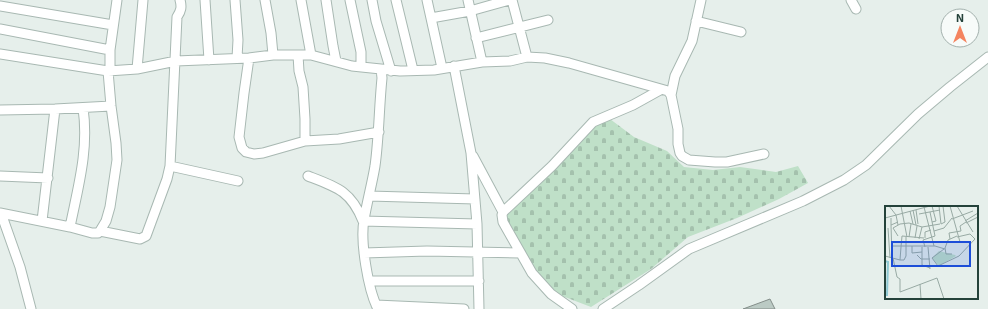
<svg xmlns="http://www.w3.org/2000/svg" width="988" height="309" font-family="'Exo 2',sans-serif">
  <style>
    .cemetery { fill: url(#cemetery-stones) }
    .building { fill: #bbcac4; stroke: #838d89 }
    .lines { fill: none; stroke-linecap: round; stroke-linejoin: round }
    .minor-casing { stroke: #a8b8b2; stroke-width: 11 }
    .minor { stroke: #fff; stroke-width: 9 }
    .inset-river { fill: none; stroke: #8ec9d4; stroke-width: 2 }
    .inset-road { fill: none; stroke: #98aaa4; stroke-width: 1 }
    .view { fill: #1d4ed8; fill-opacity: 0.15; stroke: #1d4ed8; stroke-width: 2 }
    .inset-edge { fill: none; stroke: #24423a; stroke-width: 2 }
  </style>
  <defs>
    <pattern id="cemetery-stones" width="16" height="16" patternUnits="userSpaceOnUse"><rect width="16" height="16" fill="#bfe0c8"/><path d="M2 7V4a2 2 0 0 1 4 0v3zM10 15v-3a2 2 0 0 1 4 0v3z" fill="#a4c1ad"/></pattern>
  </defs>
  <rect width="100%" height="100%" fill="#e6efeb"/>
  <path class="cemetery" d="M606,116L634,137L667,151L684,167L713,170L740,167L776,172L798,166L808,183L779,199L737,218L688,237L651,269L591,307L557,294L538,278L504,215L508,204Z"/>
  <path class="building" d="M770,299L775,309H743Z"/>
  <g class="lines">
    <g class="minor-casing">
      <path id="minor" d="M205,0L209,60
        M235,0L238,40L237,58
        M265,0L271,33L273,55
        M301,0L311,55
        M326,0L333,46L336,61
        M350,0L361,52V66
        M372,0L376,21L391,71
        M396,0L413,70
        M427,0L442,68
        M468,0L482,62
        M512,0L527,57
        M701,0L692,41L675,76L671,95L678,129V144L680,153L682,156L689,160L715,162H727L764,154
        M851,0L856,9
        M0,6L113,25
        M431,18L470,11L509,0
        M696,21L741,32
        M0,29L110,50
        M476,38L548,20
        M0,54L108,71L137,69L176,61L249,58L273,55H311L352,66L400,71L434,70L482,62L510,61L527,57L545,58L569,63L668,91L671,95
        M298,55L299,71L303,87L305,119V141
        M249,58L244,93L239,137L242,148L246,152L254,154L263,153L305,141L339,139L379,132
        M454,66L471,153L477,224L479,309
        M137,69L143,0
        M110,70V50L117,0
        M0,110L55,109L111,106
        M473,156L503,212
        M170,166L238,181
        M0,176L48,178
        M308,176C337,187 351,191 363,221L477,224
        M369,196L475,199
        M0,213L70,227L92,233H98L100,231L106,221L110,207L117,160L116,143L111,106L108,71
        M1,213L20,267L31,309
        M42,221L55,109
        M70,227C78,187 89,150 83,108
        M100,231L140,239L146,236L167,179L170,166L177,17C181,11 182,7 180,0
        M364,253L427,251L520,253
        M369,281H479
        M376,305L464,309
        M378,309C368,290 360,241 364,220C367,202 372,184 375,166C379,137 379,108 382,78L381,69
        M572,309L551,294L532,273L503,222L502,215L503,212L552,166L593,122L633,105L660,90
        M603,309L639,285L689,249L803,201L844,180L866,165L918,114L950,87L988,57"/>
    </g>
    <use href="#minor" class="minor"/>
  </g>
  <g transform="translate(885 206)">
    <rect width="93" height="93" fill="#e6efeb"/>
    <path d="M54,45L70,49L71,50L54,60L47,52Z" fill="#bfe0c8"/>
    <path class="inset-river" d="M0,55L3,56L2,89H0"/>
    <path class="inset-road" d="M4,0L11,9L13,19M16,0L22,31M47,0L51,15L47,16M54,0L56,18L60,16L58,0M65,0L75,36M72,0L88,26M39,1L49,40M28,4L31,19M31,4L33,18M25,5L28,18M34,8L55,4M0,12L45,0M6,12V19L13,16M67,13L88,5M80,15L93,7M81,17L93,11M6,19L7,52M3,22L5,52M49,25L59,22L67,12M13,30L8,22L15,18L24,17L37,21L55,18M24,31L26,18M30,32L32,20M40,32V26L46,24M34,33L37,21M65,33L64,27L76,25L75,20L81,16M7,40H50L60,43M27,40V47L37,46M16,41L17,30L39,32M37,41V59L45,62M40,41L38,34L50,30L45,6M43,41L45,63M59,43L47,52L53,60L74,50L90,33L85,28L72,31M67,48H61L60,42L63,34L72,30M32,49L36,53H45M0,50L15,54L16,41M8,52L12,71L15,73V86L52,72L59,93M15,54H19L21,50V31M35,78L36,93"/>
    <path class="view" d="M7,36H85V60H7Z"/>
    <rect width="93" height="93" class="inset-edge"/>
  </g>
  <g transform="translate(960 28)"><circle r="19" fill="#f7fbf9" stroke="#a3b1ad"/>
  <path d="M0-3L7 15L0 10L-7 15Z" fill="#f4845f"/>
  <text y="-6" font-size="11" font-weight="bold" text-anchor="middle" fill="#24423a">N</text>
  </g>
</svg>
